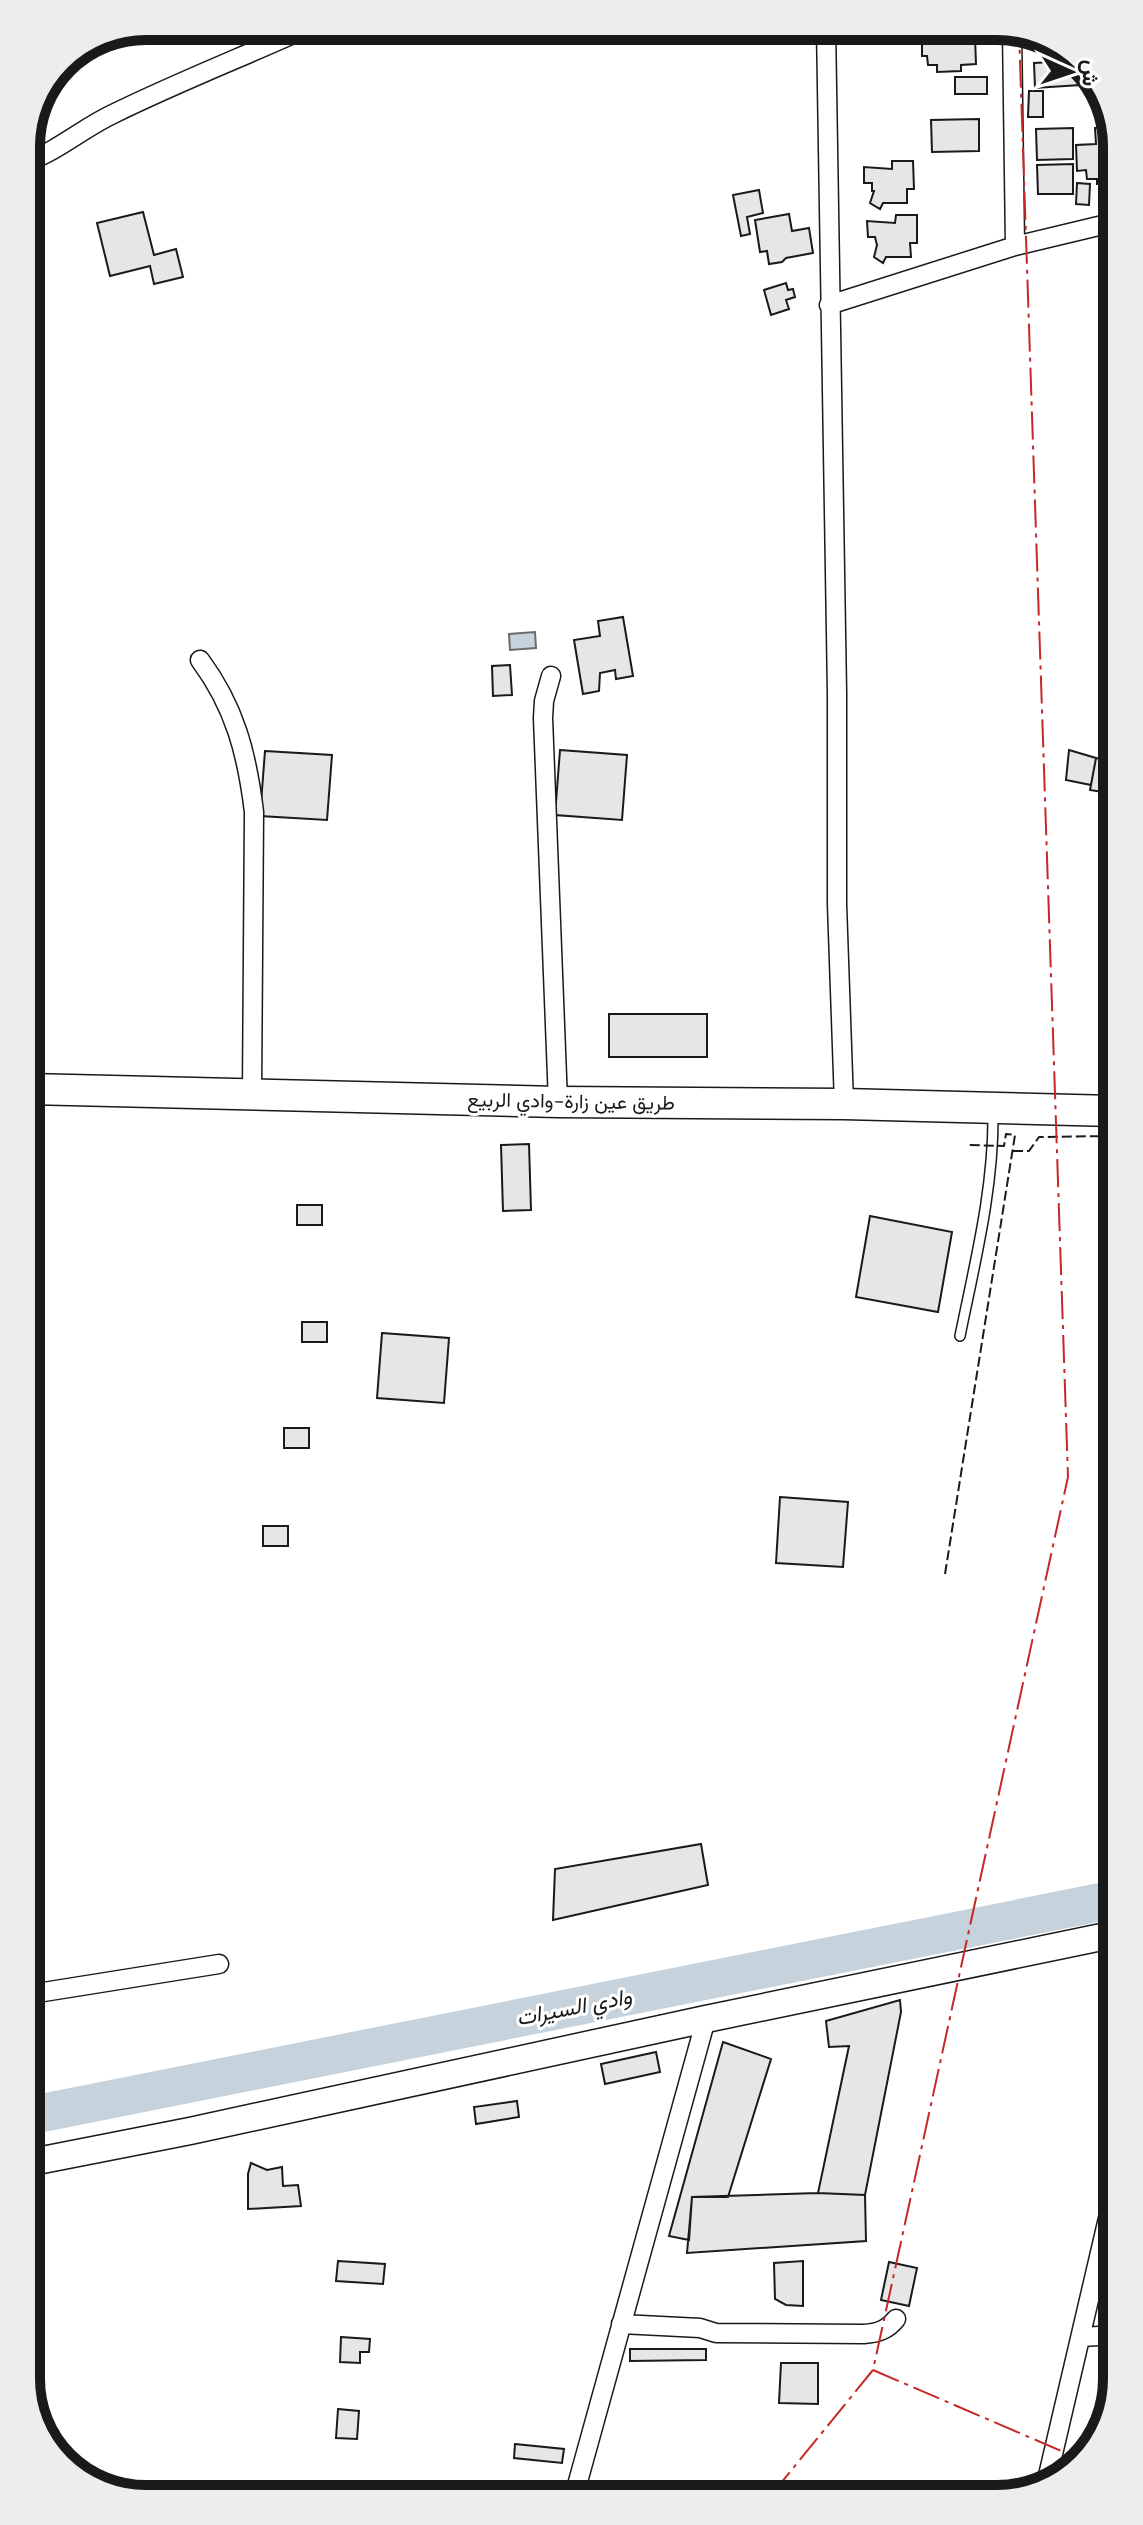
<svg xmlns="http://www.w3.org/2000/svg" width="1143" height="2525" font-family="'DM Sans',Vazirmatn,sans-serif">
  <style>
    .water { fill: #c6d2dc; stroke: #6a6a6a; stroke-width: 2 }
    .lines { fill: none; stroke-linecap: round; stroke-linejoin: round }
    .river { stroke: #c6d2dc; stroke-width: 38 }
    .building { fill: #e6e6e6; stroke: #1a1a1a; stroke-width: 2 }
    .service-casing { stroke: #1a1a1a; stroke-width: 12 }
    .minor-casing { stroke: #1a1a1a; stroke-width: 21 }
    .secondary-casing { stroke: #1a1a1a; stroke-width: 29 }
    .primary-casing { stroke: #1a1a1a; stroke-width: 33 }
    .service { stroke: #fff; stroke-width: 9 }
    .minor { stroke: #fff; stroke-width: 18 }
    .secondary { stroke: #fff; stroke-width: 26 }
    .primary { stroke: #fff; stroke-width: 30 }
    .fence { stroke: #1a1a1a; stroke-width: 2; stroke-dasharray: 10 4; stroke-linecap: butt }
    .power { stroke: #c62828; stroke-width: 2; stroke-dasharray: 28 6 4 6; stroke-linecap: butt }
    .labels { text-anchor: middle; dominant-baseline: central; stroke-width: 6; stroke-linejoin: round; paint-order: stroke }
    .street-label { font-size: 20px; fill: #1a1a1a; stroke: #fff }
    .water-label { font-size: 22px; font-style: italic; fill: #1a1a1a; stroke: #fff }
    .rim { fill: none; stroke: #1a1a1a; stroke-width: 10 }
  </style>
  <rect width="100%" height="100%" fill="#fff"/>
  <path class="water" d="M535,632L536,648L510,650L509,634Z"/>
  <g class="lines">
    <path class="river" d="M32,2115L1116,1899"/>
  </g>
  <path class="building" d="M743,26H770V29L744,33Z
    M975,37L976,64L961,65V71L937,72V65H928L927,56H922V38Z
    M1071,61L1072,71L1079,70L1080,85L1035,88L1034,63Z
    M955,77H987V94H955Z
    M1029,91H1043V117H1028Z
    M979,119V151L932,152L931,120Z
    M1111,127V183L1097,184V179H1087L1086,170L1077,171L1076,145L1096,144L1095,128Z
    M1073,128V159L1037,160L1036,129Z
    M892,161H913L914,189H907V203H883L880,209L870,203L874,191H872V183H864V167L892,169Z
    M1073,164V194H1038L1037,165Z
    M1077,183L1090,184L1089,205L1076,204Z
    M759,190L763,213L747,217L750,234L741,236L733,195Z
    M26,191L29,199L37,197L39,206L28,209L32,219L26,221Z
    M143,212L154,255L176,249L183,277L154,284L150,266L110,276L97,223Z
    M789,214L792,231L809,228L813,253L786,258L782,262L769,264L767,251L760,252L755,220Z
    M896,215H917V243H910L911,257H886L883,263L874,257L877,245L875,237H868L867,221L895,223Z
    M786,283L788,290L793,289L795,297L786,300L789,309L771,315L764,290Z
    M623,617L633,676L616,679L615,670L600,673L599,691L583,694L574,640L600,636L598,621Z
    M510,665L512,695L493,696L492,666Z
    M560,750L627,755L622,820L555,815Z
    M1069,750L1096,758L1091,785L1066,780Z
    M265,751L332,755L327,820L260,816Z
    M1096,758L1112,761L1109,793L1090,790Z
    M609,1014H707V1057H609Z
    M29,1119L42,1120L41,1161H29Z
    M529,1144L531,1210L503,1211L501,1145Z
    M297,1205H322V1225H297Z
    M870,1216L952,1232L938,1312L856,1297Z
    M302,1322H327V1342H302Z
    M382,1333L449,1338L444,1403L377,1398Z
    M284,1428H309V1448H284Z
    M780,1497L848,1502L843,1567L776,1563Z
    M263,1526H288V1546H263Z
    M701,1844L708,1885L553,1920L555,1869Z
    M900,2000L901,2012L865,2195L818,2193L849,2046L829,2047L826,2021Z
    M723,2042L771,2059L728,2197H692L689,2240L669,2236Z
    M656,2052L660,2072L605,2084L601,2064Z
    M517,2101L519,2117L476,2124L474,2107Z
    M251,2163L267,2170L282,2167L283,2186L298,2185L301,2206L248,2209V2174Z
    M818,2193L865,2195L866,2241L687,2253L692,2197Z
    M338,2261L385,2264L383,2284L336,2281Z
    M803,2261V2306L786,2305L775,2299L774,2263Z
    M889,2262L917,2268L909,2306L881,2300Z
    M341,2337L370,2339L369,2352H360V2363L340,2362Z
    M630,2349H706V2360L630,2361Z
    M781,2363H818V2404L779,2403Z
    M338,2409L359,2411L357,2439L336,2438Z
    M515,2444L564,2449L562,2463L514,2458Z"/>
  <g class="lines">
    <g class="service-casing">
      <path id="service" d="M960,1336C975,1262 994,1188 993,1112"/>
    </g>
    <g class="minor-casing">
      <path id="minor" d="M826,26L837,693V904L844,1104
        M26,162C58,151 83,128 113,114C178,82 245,56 311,26
        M1015,246L1111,223
        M829,305L1015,246L1012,29
        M200,660C235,707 247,754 254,812L252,1093
        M551,676L544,701L543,718L558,1102
        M31,1994L219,1964
        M621,2324L700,2328L716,2333L864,2334C878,2333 887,2330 896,2319
        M1081,2337L1117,2335
        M1046,2484L1116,2184
        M574,2496L706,2019"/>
    </g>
    <g class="secondary-casing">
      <path id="secondary" d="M32,2162L190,2131L706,2019L1116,1934"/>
    </g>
    <g class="primary-casing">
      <path id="primary" d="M29,1089L558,1102L844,1104L1113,1111"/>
    </g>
    <use href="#service" class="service"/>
    <use href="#minor" class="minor"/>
    <use href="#secondary" class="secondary"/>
    <use href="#primary" class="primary"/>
    <path class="fence" d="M1013,1151H1029L1039,1137L1113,1136
      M945,1574L1015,1135L1006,1134L1004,1146L968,1145"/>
    <path class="power" d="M873,2370L1080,2459
      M772,2494L873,2370L1068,1477L1019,31"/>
  </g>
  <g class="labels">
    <g class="street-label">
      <text transform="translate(571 1101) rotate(1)">طريق عين زارة-وادي الربيع</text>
    </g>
    <g class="water-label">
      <text transform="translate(574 2007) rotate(-11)">وادي السيرات</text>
    </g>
  </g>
  <path d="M0 0H1143V2525H0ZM146 40H997A106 106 0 0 1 1103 146V2379A106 106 0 0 1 997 2485H146A106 106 0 0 1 40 2379V146A106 106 0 0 1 146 40Z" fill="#ededed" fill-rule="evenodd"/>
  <path class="rim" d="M146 40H997A106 106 0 0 1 1103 146V2379A106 106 0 0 1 997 2485H146A106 106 0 0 1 40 2379V146A106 106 0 0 1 146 40Z"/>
  <g transform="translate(1071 72) rotate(93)" stroke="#ffffff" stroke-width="6" paint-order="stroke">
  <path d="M0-6L14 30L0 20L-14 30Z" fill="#1a1a1a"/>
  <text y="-12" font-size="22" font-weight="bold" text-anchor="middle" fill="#1a1a1a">ش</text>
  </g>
</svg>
